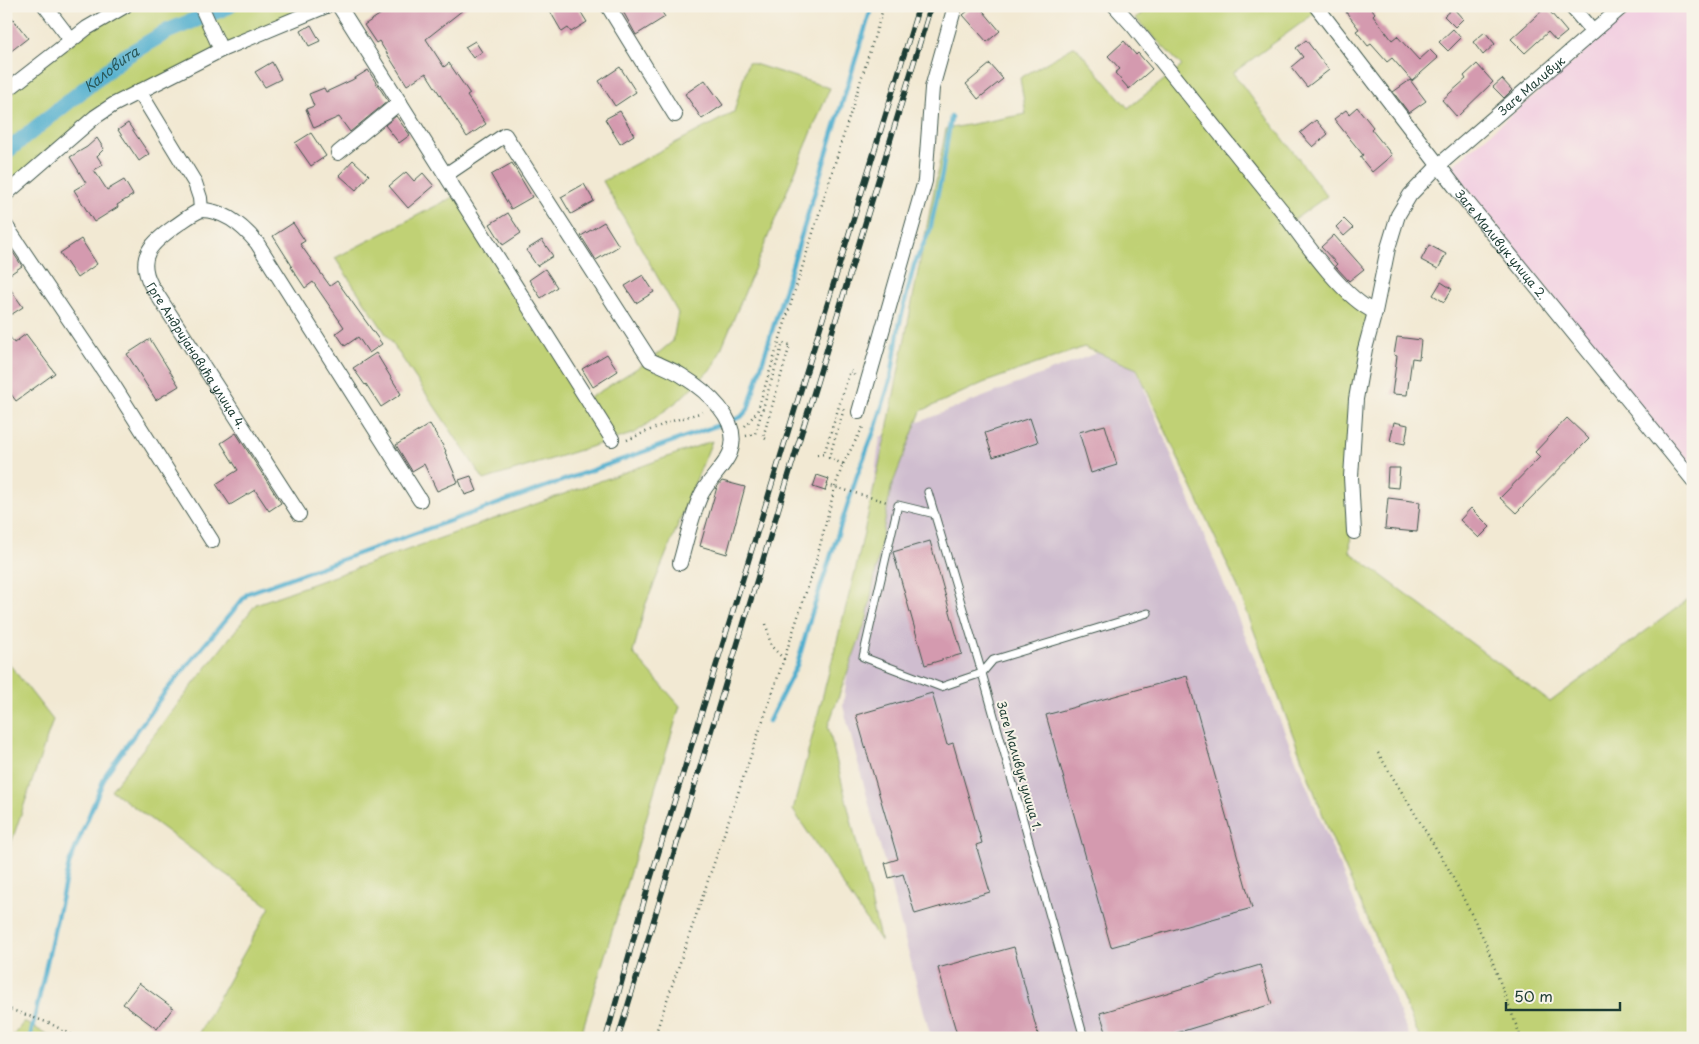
<svg xmlns="http://www.w3.org/2000/svg" width="1699" height="1044" font-family="'Playpen Sans',sans-serif">
  <style>
    .built { fill: #f2cfe1 }
    .industrial { fill: #cfbdcf }
    .green { fill: #c0d174; stroke: #708754 }
    .lines { fill: none; stroke-linecap: round; stroke-linejoin: round }
    .stream { stroke: #50aece; stroke-width: 4.5 }
    .canal { stroke: #50aece; stroke-width: 16 }
    .building { fill: #d49aaf }
    .lane-casing { stroke: #3f574c; stroke-width: 9 }
    .street-casing { stroke: #3f574c; stroke-width: 16 }
    .path { stroke: #3f574c; stroke-width: 2.5; stroke-dasharray: 1 4; stroke-linecap: butt }
    .lane { stroke: #fff; stroke-width: 7 }
    .street { stroke: #fff; stroke-width: 14 }
    .rail-casing { stroke: #1f3d34; stroke-width: 5.5 }
    .rail { stroke: #f7f3e8; stroke-width: 4; stroke-dasharray: 11; stroke-linecap: butt }
    .labels { text-anchor: middle; dominant-baseline: central; stroke-width: 4; stroke-linejoin: round; paint-order: stroke }
    .street-label { font-size: 12px; fill: #1f3d34; stroke: #f7f3e8 }
    .water-label { font-size: 14px; font-style: italic; fill: #2b595a; stroke: #f7f3e8 }
  </style>
  <rect width="100%" height="100%" fill="#f7f3e8"/>
  <filter id="ink" filterUnits="userSpaceOnUse"><feTurbulence type="fractalNoise" baseFrequency=".02" numOctaves="2"/><feDisplacementMap in="SourceGraphic" scale="10" xChannelSelector="R" yChannelSelector="G"/><feConvolveMatrix kernelMatrix="1 2 1 2 8 2 1 2 1" color-interpolation-filters="sRGB"/></filter>
  <filter id="wash" filterUnits="userSpaceOnUse"><feTurbulence type="fractalNoise" baseFrequency=".0096" numOctaves="4" result="noise"/><feDisplacementMap in="SourceGraphic" scale="20" xChannelSelector="R" yChannelSelector="G"/><feGaussianBlur stdDeviation="1.12" result="paint"/><feColorMatrix in="noise" values="0 0 0 0 0 0 0 0 0 0 0 0 0 0 0 0 0 1.4 0 .05"/><feComposite in="paint" operator="in"/></filter>
  <g filter="url(#wash)">
    <rect width="100%" height="100%" fill="#f2e9d3"/>
    <path class="built" d="M1638,6H1693V473L1451,167Z"/>
    <path class="industrial" d="M1125,342L1199,523L1410,1038H931L843,706L880,437Z"/>
    <path class="green" d="M125,6H326L139,91L6,194V91Z
      M1153,6H1316L1319,10L1233,73L1327,196L1291,222L1375,312L1356,399L1350,552L1550,702L1693,596V1038H1420L1330,834L1236,583L1137,369L1084,347L983,383L921,411L891,488L867,618L828,726L881,942L793,810L856,568L887,430L946,129L1026,114L1020,78L1075,46L1128,108L1182,66L1135,18Z
      M748,62L830,88L714,366L679,400L635,433L484,480L335,258L459,194L588,399L650,360L673,341L678,313L603,181L734,112Z
      M712,441L645,606L633,653L680,706L580,1038H196L270,907L111,790L256,604Z
      M6,660L53,720L6,858Z
      M24,1022L54,1038H11Z"/>
    <g class="lines">
      <path class="stream" d="M769,721L797,665L811,616L858,473L876,426L891,378L899,326L914,265L930,230L942,174L951,117
        M30,1038L69,864L106,774L165,692L248,593L741,417L748,409L872,6"/>
      <path class="canal" id="s1" d="M6,152L124,57L168,31L229,6"/>
    </g>
    <g id="blocks">
      <path class="building" d="M393,6H408L411,12L418,6H468L426,39L444,67L449,63L470,94L467,96L486,124L467,137L426,73L407,85L379,41L376,43L364,25Z
        M547,6H577L587,22L571,32L568,28L562,32Z
        M620,6H658L665,17L636,35Z
        M974,6H979L1000,31L987,42L963,15Z
        M1353,6H1370L1375,13L1373,15L1392,40L1397,36L1419,60L1430,50L1438,58L1412,81L1392,58L1387,62L1371,44L1368,46L1356,31L1359,29L1346,12Z
        M1546,7L1567,32L1556,41L1548,32L1525,53L1511,39Z
        M1453,8L1463,19L1455,27L1444,16Z
        M6,10L28,38L6,55Z
        M311,25L320,41L309,46L301,31Z
        M1453,29L1461,38L1448,51L1439,42Z
        M1485,32L1495,44L1483,55L1473,42Z
        M1306,40L1329,70L1307,87L1291,67L1303,57L1296,48Z
        M475,41L482,52L473,58L465,47Z
        M1124,41L1136,55L1138,53L1152,69L1129,89L1115,73L1120,69L1108,56Z
        M272,62L281,79L265,87L255,72Z
        M990,64L1003,79L978,99L966,84Z
        M1477,64L1493,82L1457,117L1442,100L1466,79L1464,76Z
        M620,67L636,92L615,106L599,81Z
        M368,70L388,101L350,132L339,117L314,128L306,109L314,106L309,94L324,88L326,92L352,80Z
        M1502,79L1512,90L1504,98L1493,87Z
        M705,80L723,105L702,119L685,94Z
        M1410,80L1426,101L1409,113L1393,92Z
        M1357,107L1373,127L1371,129L1392,155L1372,172L1360,157L1363,155L1334,119L1346,110L1349,114Z
        M620,111L634,135L620,144L605,119Z
        M396,116L410,135L399,143L385,125Z
        M1316,120L1328,134L1313,147L1300,133Z
        M128,123L149,154L139,161L118,130Z
        M311,133L326,156L311,166L295,143Z
        M97,138L104,149L97,156L103,165L94,170L107,190L124,180L133,195L117,205L118,207L94,222L74,190L86,183L70,157L87,147Z
        M353,160L369,175L356,190L339,175Z
        M512,163L532,197L511,209L491,175Z
        M406,172L414,181L423,173L434,186L408,208L389,186Z
        M584,184L594,201L571,214L561,197Z
        M508,213L521,233L503,245L490,224Z
        M1344,219L1353,228L1344,236L1336,227Z
        M604,222L619,246L596,260L581,236Z
        M293,223L305,241L300,244L330,286L337,281L382,344L369,353L358,337L345,346L336,333L344,327L313,282L305,288L291,267L292,266L273,236Z
        M1334,235L1364,269L1349,281L1335,266L1337,264L1321,247Z
        M81,239L97,264L77,278L60,253Z
        M542,240L553,256L537,266L526,250Z
        M6,242L22,266L6,277Z
        M1429,245L1446,254L1438,269L1421,260Z
        M545,269L557,287L541,298L529,280Z
        M643,275L654,292L636,303L625,286Z
        M1441,282L1452,289L1444,302L1433,295Z
        M6,283L23,307L6,318Z
        M6,331L14,343L26,334L55,373L16,401L6,387Z
        M1397,337L1421,340L1419,359L1412,358L1407,395L1392,394L1397,356L1394,355Z
        M150,339L179,386L156,400L127,354Z
        M376,353L401,394L381,407L366,384L365,385L353,368Z
        M607,354L618,371L593,387L582,369Z
        M1030,418L1038,442L993,457L985,433Z
        M1567,418L1589,439L1516,513L1500,498L1540,457L1535,452Z
        M1394,422L1408,425L1405,444L1390,441Z
        M430,424L446,451L445,452L458,482L437,491L424,464L412,471L396,445Z
        M1105,425L1117,465L1091,473L1079,432Z
        M236,433L281,503L269,511L255,490L230,505L216,484L238,470L221,443Z
        M1388,468H1400L1398,488L1387,487Z
        M817,475L829,479L825,491L813,487Z
        M471,476L477,491L465,495L459,480Z
        M722,481L745,487L727,554L700,546L717,487Z
        M1388,498L1420,502L1417,532L1385,529Z
        M1471,508L1490,527L1479,538L1460,520Z
        M930,541L962,654L925,665L893,552Z
        M1187,676L1252,908L1111,947L1046,715Z
        M932,693L947,745L953,743L982,843L976,845L990,892L915,914L903,874L889,878L885,863L898,859L856,715Z
        M1014,947L1039,1038H958L938,968Z
        M1260,965L1272,1004L1160,1038H1108L1100,1013Z
        M139,983L173,1008L157,1029L123,1004Z"/>
    </g>
  </g>
  <g filter="url(#ink)">
    <use href="#blocks" fill-opacity="0" stroke="#3f574c" stroke-width="1"/>
    <g class="lines">
      <g class="lane-casing">
        <path id="lane" d="M928,492L982,673L1084,1038
          M935,514L898,505L863,657L941,687L982,673
          M982,673L993,660L1148,613"/>
      </g>
      <g class="street-casing">
        <g id="street">
          <path d="M45,6L71,40"/>
          <path d="M201,6L221,50"/>
          <path d="M339,6L612,439"/>
          <path d="M608,6L675,115"/>
          <path d="M1115,6L1134,27L1283,212C1304,241 1343,298 1375,312"/>
          <path id="s2" d="M1316,6L1459,192L1693,480"/>
          <path d="M1571,6L1593,32"/>
          <path d="M6,91L87,28L125,6"/>
          <path id="s3" d="M139,91L195,183L200,198L201,210C191,214 183,221 174,227C152,243 136,256 151,285L299,514"/>
          <path d="M338,153L400,102"/>
          <path d="M447,174L505,135L650,360C660,365 671,369 681,375C705,390 743,420 730,453C723,469 707,481 700,497C691,518 686,542 680,563"/>
          <path d="M6,194L95,117L113,105L221,50L326,6"/>
          <path d="M201,210C224,210 243,226 257,243L420,500"/>
          <path d="M6,226L114,386L212,541"/>
          <path d="M859,412L925,181L932,88L955,6"/>
          <path id="s4" d="M1354,532L1351,477L1356,399L1365,349L1375,312L1388,248L1398,215L1410,195L1439,165L1623,6"/>
        </g>
      </g>
      <path class="path" d="M745,426L757,412L884,6
        M746,436L755,434L783,343L790,345L763,437L769,441
        M627,440L669,422L703,412
        M817,455L824,454L850,371L854,373V375
        M843,464L829,458L844,409
        M827,485L887,502
        M766,624L771,646L784,659
        M1378,753L1448,868L1484,939L1521,1038
        M6,1008L49,1023L78,1038
        M654,1038L784,659L815,565L835,487L843,464L864,425"/>
      <use href="#lane" class="lane"/>
      <use href="#street" class="street"/>
      <g class="rail-casing">
        <path id="rail" d="M606,1038L648,887L919,6
          M618,1038L931,6"/>
      </g>
      <use href="#rail" class="rail"/>
    </g>
  </g>
  <g class="labels">
    <g class="street-label">
      <text stroke="none"><textPath href="#s4" startOffset="509">Заге Маливук</textPath></text>
      <text stroke="none"><textPath href="#s2" startOffset="302">Заге Маливук улица 2.</textPath></text>
      <text stroke="none"><textPath href="#s3" startOffset="322">Грге Андријановића улица 4.</textPath></text>
      <text transform="translate(1020 766) rotate(74)">Заге Маливук улица 1.</text>
    </g>
    <g class="water-label">
      <text stroke="none"><textPath href="#s1" startOffset="134">Каловита</textPath></text>
    </g>
  </g>
  <rect width="1699" height="1044" fill="none" stroke="#f7f3e8" stroke-width="25"/>
  <path d="M1506 1002v8h114v-8" fill="none" stroke="#1f3d34" stroke-width="2.5"/>
  <text x="1514" y="1002" font-size="15" fill="#1f3d34" stroke="#f7f3e8" stroke-width="4" paint-order="stroke">50 m</text>
</svg>
